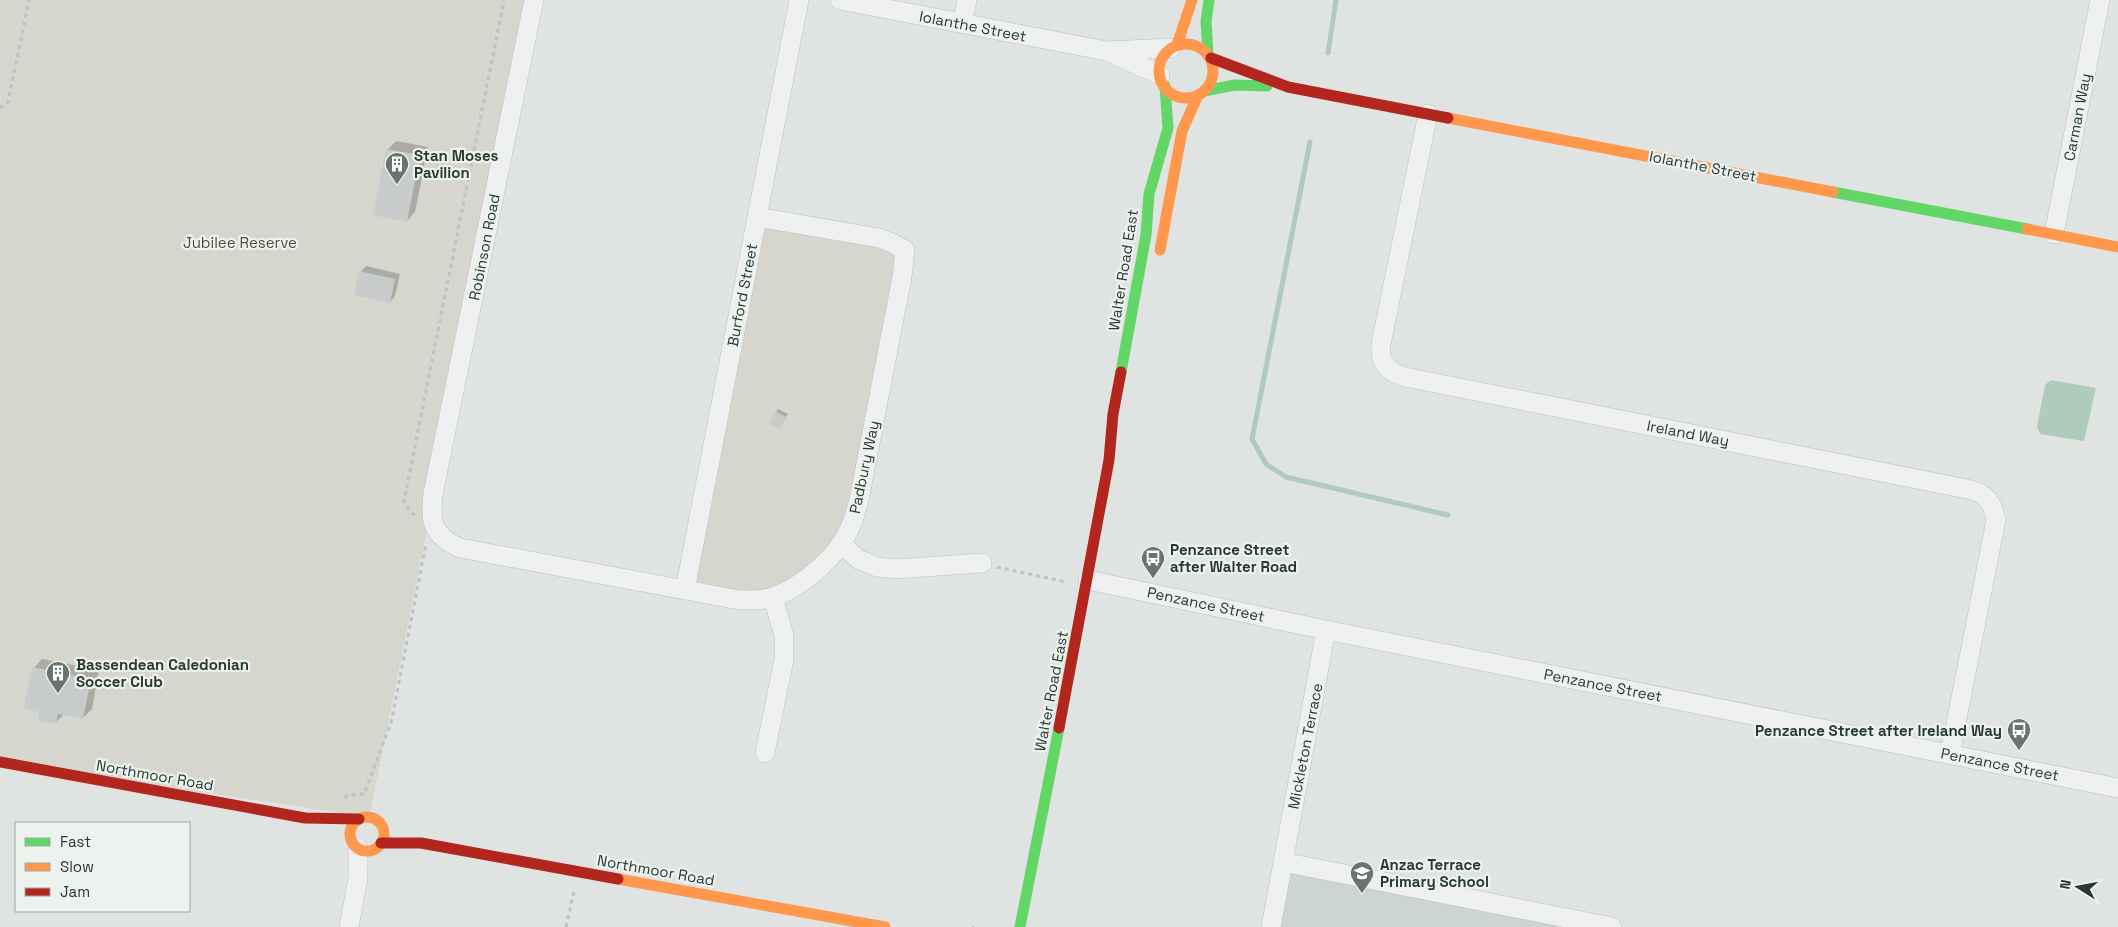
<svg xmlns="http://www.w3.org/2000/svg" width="2118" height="927" font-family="'Space Grotesk',sans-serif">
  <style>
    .built { fill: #cdd5d1 }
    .green { fill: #d6d5ce }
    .water { fill: #afcbbc }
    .shadow { fill: #0003 }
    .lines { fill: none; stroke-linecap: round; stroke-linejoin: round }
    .stream { stroke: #afcbbc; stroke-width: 5 }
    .building { fill: #c7cbc9 }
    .street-casing { stroke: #bcc0be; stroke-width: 20 }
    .path { stroke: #bec2c1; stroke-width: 3; stroke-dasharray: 4 4; stroke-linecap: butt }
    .street { stroke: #eef0ef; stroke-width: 19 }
    .fast { stroke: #63d668; stroke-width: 11 }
    .slow { stroke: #ff974d; stroke-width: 11 }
    .jam { stroke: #b3261e; stroke-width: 11 }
    .labels { text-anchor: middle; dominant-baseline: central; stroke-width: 4.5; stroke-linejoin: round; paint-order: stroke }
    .street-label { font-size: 15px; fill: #283932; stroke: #ecf3ef }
    .poi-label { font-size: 15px; font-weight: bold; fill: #283932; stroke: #ecf3ef; text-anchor: start }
    .park-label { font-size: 15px; fill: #534c37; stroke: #ecf3ef }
  </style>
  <rect width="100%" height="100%" fill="#dfe3e1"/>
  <path class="built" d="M1283,862L1612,927H1271Z"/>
  <path class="green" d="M0,0H534L369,817L0,762Z
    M757,217L905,250L850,529L773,597L685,590Z"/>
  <path class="water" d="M2051,380L2096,388L2084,441L2040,434L2037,427L2045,385Z"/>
  <path class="shadow" d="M396,141L428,147L415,212L407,221L387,150Z
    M366,266L400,274L395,296L390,302L361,272Z
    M778,409L788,414L781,427L776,412Z
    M42,659L99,670L92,709L83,718L64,714L55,723L41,711L34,668Z"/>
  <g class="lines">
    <path class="stream" d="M1328,53L1336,0
      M1310,142L1252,439L1266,464L1286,477L1448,515"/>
  </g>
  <path class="building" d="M386,149L420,155L407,222L373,215Z
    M359,271L395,279L390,303L354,295Z
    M775,411L786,417L781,429L769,423Z
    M32,667L91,679L83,719L58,714L56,724L38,721L39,712L24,709Z"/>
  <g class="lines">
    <g class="street-casing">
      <path id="street" d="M534,0L433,494C430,523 432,535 460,548L739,600C750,600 762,601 773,597C801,588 837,557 849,530C854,521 856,510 859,500L902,277L905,250L892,243L879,238L757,217
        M840,0L1107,51L1160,75
        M962,23L967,0
        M1108,51L1171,48
        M1428,114L1381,344C1379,363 1387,372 1405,377L1967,489C1986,493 1992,501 1996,520L1950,754
        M2054,234L2100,0
        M841,544L858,559L877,567L895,569L982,563
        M1088,580L1326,630L2118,788
        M685,590L799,0
        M765,753L784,659V636L773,597
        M1283,862L1612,927
        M349,927L358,878V848
        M1271,927L1326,630"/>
    </g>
    <path class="path" d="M0,108L8,102L29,0
      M415,515L410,512L404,501L504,0
      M997,567L1066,582
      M345,798L346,796L364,794L391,723L426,544
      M566,927L574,891
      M973,927V926"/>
    <use href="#street" class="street"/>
    <path class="fast" d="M1208,54L1206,21L1209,0
      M1204,91L1235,85L1267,86
      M1833,192L2027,229
      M1121,372L1146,235L1149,194L1168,128L1165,86
      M1020,927L1059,728"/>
    <path class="slow" d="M1159 71a27 27 0 1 1 54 0a27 27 0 1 1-54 0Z
      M1177,45L1192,0
      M1448,118L1833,192
      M2027,229L2118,247
      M1160,250L1182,131L1198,95
      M350 834a17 17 0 1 1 34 0a17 17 0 1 1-34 0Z
      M618,879L885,927"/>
    <path class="jam" d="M1211,58L1288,87L1448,118
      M1059,728L1109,460L1113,414L1121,372
      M0,762L305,818L359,819
      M381,843H421L618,879"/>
  </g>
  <defs>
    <g id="building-pin" transform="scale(1.25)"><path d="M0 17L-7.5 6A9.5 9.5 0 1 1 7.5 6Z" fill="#68746f" stroke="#ecf3ef"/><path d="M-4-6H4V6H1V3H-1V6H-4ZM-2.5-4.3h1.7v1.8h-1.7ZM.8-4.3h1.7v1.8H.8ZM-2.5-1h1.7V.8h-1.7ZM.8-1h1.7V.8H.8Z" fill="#fff"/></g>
    <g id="bus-pin" transform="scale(1.25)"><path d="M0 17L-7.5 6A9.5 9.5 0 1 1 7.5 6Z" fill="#68746f" stroke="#ecf3ef"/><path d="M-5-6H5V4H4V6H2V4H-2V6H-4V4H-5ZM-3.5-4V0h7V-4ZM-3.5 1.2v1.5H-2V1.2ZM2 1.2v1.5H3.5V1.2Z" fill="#fff"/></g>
    <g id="school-pin" transform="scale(1.25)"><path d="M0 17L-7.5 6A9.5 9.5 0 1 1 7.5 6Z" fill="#68746f" stroke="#ecf3ef"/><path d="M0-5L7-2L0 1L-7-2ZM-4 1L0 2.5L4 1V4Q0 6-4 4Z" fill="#fff"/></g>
  </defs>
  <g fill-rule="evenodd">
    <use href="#building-pin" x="397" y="164"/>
    <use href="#bus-pin" x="1153" y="558"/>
    <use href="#building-pin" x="58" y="673"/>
    <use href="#bus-pin" x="2019" y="730"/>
    <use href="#school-pin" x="1362" y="873"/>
  </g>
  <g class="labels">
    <g class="street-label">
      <text transform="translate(973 26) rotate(11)">Iolanthe Street</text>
      <text transform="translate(2077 117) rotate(-79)">Carman Way</text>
      <text transform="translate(1703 166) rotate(11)">Iolanthe Street</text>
      <text transform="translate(484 247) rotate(-79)">Robinson Road</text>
      <text transform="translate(1123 270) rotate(-81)">Walter Road East</text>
      <text transform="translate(742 295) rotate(-79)">Burford Street</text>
      <text transform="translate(1688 433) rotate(11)">Ireland Way</text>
      <text transform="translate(864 467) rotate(-78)">Padbury Way</text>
      <text transform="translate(1206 604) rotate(12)">Penzance Street</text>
      <text transform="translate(1603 685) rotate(11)">Penzance Street</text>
      <text transform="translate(1051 691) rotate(-79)">Walter Road East</text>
      <text transform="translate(1305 746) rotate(-79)">Mickleton Terrace</text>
      <text transform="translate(2000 764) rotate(11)">Penzance Street</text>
      <text transform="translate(155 775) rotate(10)">Northmoor Road</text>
      <text transform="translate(656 870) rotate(10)">Northmoor Road</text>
    </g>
    <g class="poi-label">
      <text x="414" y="155">Stan Moses<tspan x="414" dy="17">Pavilion</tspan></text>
      <text x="1170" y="549">Penzance Street<tspan x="1170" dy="17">after Walter Road</tspan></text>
      <text x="76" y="664">Bassendean Caledonian<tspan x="76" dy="17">Soccer Club</tspan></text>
      <text x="2002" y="730" text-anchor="end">Penzance Street after Ireland Way</text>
      <text x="1380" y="864">Anzac Terrace<tspan x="1380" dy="17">Primary School</tspan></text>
    </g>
    <g class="park-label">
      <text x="240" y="242">Jubilee Reserve</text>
    </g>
  </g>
  <rect x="15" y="822" width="175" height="90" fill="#ecf3ef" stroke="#9ea9a3"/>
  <rect x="25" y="838" width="25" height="8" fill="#63d668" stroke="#9ea9a3"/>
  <text x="60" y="847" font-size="15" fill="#283932">Fast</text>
  <rect x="25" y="863" width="25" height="8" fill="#ff974d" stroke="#9ea9a3"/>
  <text x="60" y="872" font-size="15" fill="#283932">Slow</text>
  <rect x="25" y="888" width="25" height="8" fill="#b3261e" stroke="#9ea9a3"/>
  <text x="60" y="897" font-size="15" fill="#283932">Jam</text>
  <g transform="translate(2078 887) rotate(281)" stroke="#ecf3ef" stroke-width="4" paint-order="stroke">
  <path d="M0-4L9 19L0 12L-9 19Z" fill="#283932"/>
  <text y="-8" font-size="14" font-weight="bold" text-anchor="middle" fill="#283932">N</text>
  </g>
</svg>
